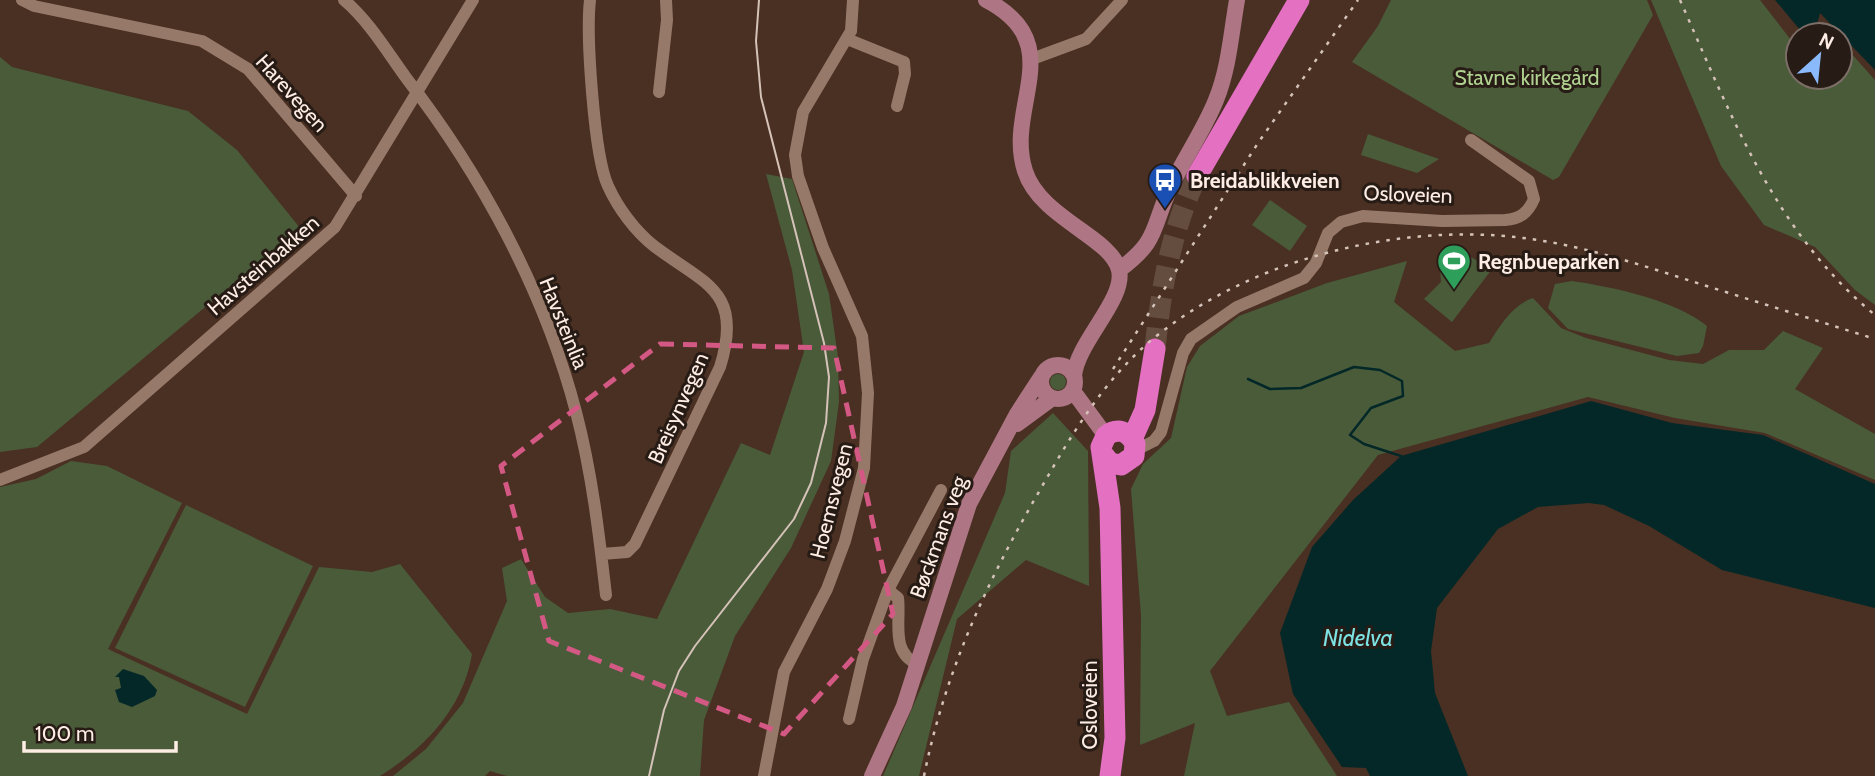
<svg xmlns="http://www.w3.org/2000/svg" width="1875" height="776" font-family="Cabin,sans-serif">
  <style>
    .green { fill: #4a5b3a }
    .water { fill: #042828 }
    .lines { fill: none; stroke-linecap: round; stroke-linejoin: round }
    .stream { stroke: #042828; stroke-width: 2.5 }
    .highway-tunnel { stroke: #644c3f; stroke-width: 21; stroke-dasharray: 21 10; stroke-linecap: butt }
    .street { stroke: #977969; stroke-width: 12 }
    .secondary { stroke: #ae7684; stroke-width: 16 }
    .highway { stroke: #e470c2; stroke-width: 21 }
    .tram { stroke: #d5c2b8; stroke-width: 2 }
    .rail { stroke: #d5c2b8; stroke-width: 2.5; stroke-dasharray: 3.5 7; stroke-linecap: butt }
    .marked { fill: none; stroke: #d45884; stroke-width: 5; stroke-dasharray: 14 9; stroke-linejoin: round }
    .labels { text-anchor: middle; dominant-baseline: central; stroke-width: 6; stroke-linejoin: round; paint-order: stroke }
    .park-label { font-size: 21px; fill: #b0d290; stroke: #271b15 }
    .street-label { font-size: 21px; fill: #feede4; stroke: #271b15 }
    .poi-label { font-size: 21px; font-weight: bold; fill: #feede4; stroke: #271b15; text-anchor: start }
    .water-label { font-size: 23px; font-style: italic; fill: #7de3e2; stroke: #271b15 }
  </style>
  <rect width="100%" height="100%" fill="#493022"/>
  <path class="green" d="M1391,0H1647L1653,15L1559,177L1553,180L1352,62L1378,26Z
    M1651,0H1760L1798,49V77H1840V41L1875,80V305L1855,290L1815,247L1764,225L1721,166Z
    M0,57L12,67L188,111L237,150L300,228L37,447L0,452Z
    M1368,134L1439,159L1417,173L1361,155Z
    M766,174L792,179L829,294L838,357L839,402L831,461L791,548L735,636L704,720L700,776H507L490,771L485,776H393L426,749L463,703L507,601L502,568L521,559L545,597L568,613L610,609L657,619L741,443L770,455L804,352L792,270Z
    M1270,200L1307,226L1290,251L1252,225Z
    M1469,256L1492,269L1452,322L1424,299L1441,282L1440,269L1454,257Z
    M1407,261L1394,302L1455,351L1489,343C1500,326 1512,305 1533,298L1561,328L1586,338L1669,360L1703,364L1729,350H1764L1783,331L1823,348L1795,389L1875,434V480L1765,433L1675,418L1588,397L1378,455L1210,671L1227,716L1289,702L1337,776H1184L1195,723L1140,745L1141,615L1131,489L1143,464L1171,438L1187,367L1200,346L1239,316L1327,283Z
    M1572,281C1613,287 1675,300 1707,326L1703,346L1699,353L1677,356L1568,329L1548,308L1555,284Z
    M1050 382a8 8 0 1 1 16 0a8 8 0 1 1-16 0Z
    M1053,413L1088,451L1089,586L1026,560L957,619L919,776H883L1005,493L1011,451Z
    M71,461L107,466L182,503L108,649L247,714L319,567L372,572L400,564L472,654C463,708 426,747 380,776H0V487L36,479Z
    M186,505L313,566L245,707L115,648Z"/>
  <path class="water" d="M1775,0H1875V70L1820,13L1814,35L1801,31Z
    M1591,401L1672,423L1763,435L1875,484V608L1722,570L1649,526L1604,505L1589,503L1538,507L1498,529L1437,608L1431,651L1435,693L1468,776H1370L1366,768L1342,767L1293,694L1280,633L1312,547L1353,500L1401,456Z
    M123,669L144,676L157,690L155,696L132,707L119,702L115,690L121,688L119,677H115Z"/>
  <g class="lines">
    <path class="stream" d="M1248,379L1270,389L1301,388L1354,367L1380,370L1402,381L1403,396L1371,408L1350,435L1364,444L1401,456"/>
    <path class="highway-tunnel" d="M1155,349C1161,288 1171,231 1197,176"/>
    <path class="street" d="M22,0L34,6L202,41L248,69L356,196
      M344,0C369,21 388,53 407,79C482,176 545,293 576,412C592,473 599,534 606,595
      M590,0C586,35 594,156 608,186C618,208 635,231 654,246C704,284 744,290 720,367L635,544L627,552L602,554
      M847,39L904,62L905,74L897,106
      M1032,59L1086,39L1122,0
      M659,92L667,20L666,0
      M1136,450L1154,441L1161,432L1183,353L1191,339L1237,307L1304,278L1316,263L1328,233L1341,222L1363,216L1442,221L1505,220C1520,219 1528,213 1534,199L1529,181L1471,140
      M0,480L84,447L335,227L473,0
      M918,664C890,653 901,621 898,598L888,590L941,490
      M849,719L863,659L888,590
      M764,776L784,672L827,589L845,541L864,468L868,393L862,336L823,248L798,176L795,155L803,112L851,31L853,0"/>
    <path class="secondary" d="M986,0C1071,44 1004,107 1025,171C1040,218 1111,237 1119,270C1126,299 1077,342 1074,376
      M1119,270C1160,240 1151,228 1171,186C1185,157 1204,130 1216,100C1229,68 1231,34 1237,0
      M1041 382a17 17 0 1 1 34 0a17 17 0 1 1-34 0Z
      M1073,391L1106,436
      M1017,424L1051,399
      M872,776L904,706L969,504L1017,414L1041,377"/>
    <path class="highway" d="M1197,176L1299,0
      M1133,437L1145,410L1155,349
      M1102,453L1110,463L1121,465L1134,456L1135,444C1129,431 1117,427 1106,436L1101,447L1110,508L1115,738L1110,776"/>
    <path class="tram" d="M649,776L664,710L679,671L695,646L794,519L811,483L826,423L829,377L824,343L761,97L756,41L759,0"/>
    <path class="rail" d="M1680,0C1731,115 1775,233 1875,315
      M1113,369L1258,143L1358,0
      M924,776C945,672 987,581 1040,490C1070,437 1102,383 1148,343C1245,260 1398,222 1523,238C1581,245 1638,264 1694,282C1754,301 1815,320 1875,339"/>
  </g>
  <path class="marked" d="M660,344L834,348L893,614L784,734L549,641L501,466Z"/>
  <defs>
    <g id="bus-pin" transform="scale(1.75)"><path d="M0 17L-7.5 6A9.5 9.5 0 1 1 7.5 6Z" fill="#1a4fb4" stroke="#271b15"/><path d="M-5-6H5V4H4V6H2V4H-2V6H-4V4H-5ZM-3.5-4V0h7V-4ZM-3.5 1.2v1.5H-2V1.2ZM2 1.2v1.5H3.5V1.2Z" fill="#fff"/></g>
    <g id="stadium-pin" transform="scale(1.75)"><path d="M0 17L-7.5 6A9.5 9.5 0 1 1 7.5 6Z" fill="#2e9e5b" stroke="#271b15"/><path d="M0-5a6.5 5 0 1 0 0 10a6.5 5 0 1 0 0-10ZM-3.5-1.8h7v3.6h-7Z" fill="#fff"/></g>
  </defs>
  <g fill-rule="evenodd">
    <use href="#bus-pin" x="1165" y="180"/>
    <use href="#stadium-pin" x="1454" y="261"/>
  </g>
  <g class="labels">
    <g class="park-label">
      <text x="1527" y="77">Stavne kirkegård</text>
    </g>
    <g class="street-label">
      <text transform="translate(292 93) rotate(48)">Harevegen</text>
      <text transform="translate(1408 194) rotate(2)">Osloveien</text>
      <text transform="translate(263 265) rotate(-41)">Havsteinbakken</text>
      <text transform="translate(564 323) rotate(68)">Havsteinlia</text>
      <text transform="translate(678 408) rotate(-66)">Breisynvegen</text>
      <text transform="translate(831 501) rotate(-76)">Hoemsvegen</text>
      <text transform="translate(938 537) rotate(-70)">Bøckmans veg</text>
      <text transform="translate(1089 705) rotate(-90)">Osloveien</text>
    </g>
    <g class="poi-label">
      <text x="1190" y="180">Breidablikkveien</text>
      <text x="1478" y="261">Regnbueparken</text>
    </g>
    <g class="water-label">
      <text x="1358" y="638">Nidelva</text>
    </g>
  </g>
  <g transform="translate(1819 56) rotate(27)"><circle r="33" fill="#271b15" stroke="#7d6f68" stroke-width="2"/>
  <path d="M0-5L12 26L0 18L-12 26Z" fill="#8bbafc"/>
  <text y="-10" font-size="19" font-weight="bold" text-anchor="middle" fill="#feede4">N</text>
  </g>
  <path d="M24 741v10h152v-10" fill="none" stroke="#feede4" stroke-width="3.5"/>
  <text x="35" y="741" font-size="21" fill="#feede4" stroke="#271b15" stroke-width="5" paint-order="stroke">100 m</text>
</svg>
